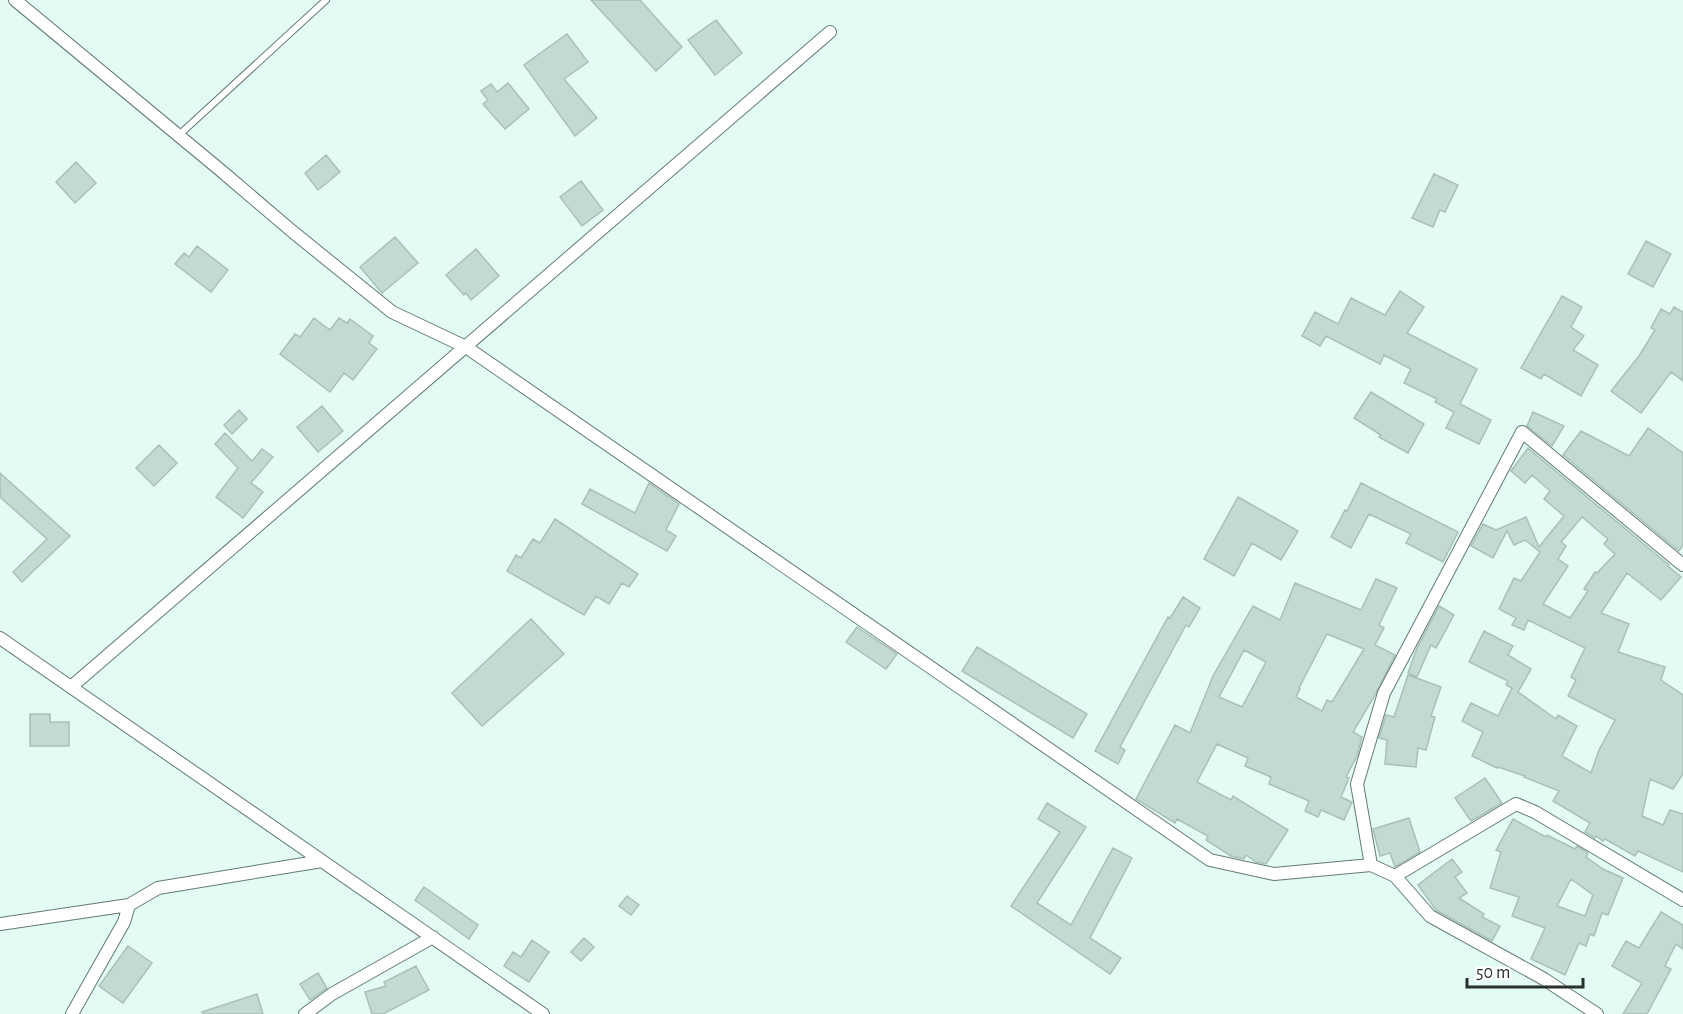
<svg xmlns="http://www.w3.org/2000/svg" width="1683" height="1014" font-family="'Alegreya Sans',sans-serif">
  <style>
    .building { fill: #c2dad3; stroke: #a8c0b9; stroke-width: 1.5; fill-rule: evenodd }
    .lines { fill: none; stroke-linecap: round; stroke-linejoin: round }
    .service-casing { stroke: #647a73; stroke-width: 8 }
    .minor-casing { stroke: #647a73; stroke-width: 14 }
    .service { stroke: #fff; stroke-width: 6 }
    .minor { stroke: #fff; stroke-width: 12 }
  </style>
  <rect width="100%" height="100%" fill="#e2fbf4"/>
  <path class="building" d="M591,0H640L682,47L656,71Z
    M716,20L742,53L715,75L688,40Z
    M567,34L588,62L564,79L597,118L575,136L524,65Z
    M508,83L529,109L505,129L483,104L488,100L481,91L491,84L497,92Z
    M326,155L340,172L318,190L305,173Z
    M76,162L96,183L75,203L56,182Z
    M1434,174L1458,185L1445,212L1440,210L1433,227L1412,218Z
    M581,181L603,210L582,226L560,197Z
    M395,237L418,263L382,293L360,267Z
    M1646,241L1671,254L1653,287L1628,274Z
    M197,246L228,270L211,292L175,264L184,253L189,257Z
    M476,249L499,276L471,300L466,293L464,295L446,275Z
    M1400,291L1424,307L1407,333L1477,369L1460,404L1491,420L1479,444L1446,428L1454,412L1435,402L1437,399L1404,383L1411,369L1384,355L1380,364L1326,336L1320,346L1302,336L1315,312L1338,324L1351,298L1385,315Z
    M1562,296L1582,307L1571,327L1584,336L1573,350L1598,365L1581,396L1544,374L1541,379L1521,368Z
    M1674,307L1683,312V381L1671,372L1641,413L1611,391L1639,356L1655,330L1651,328L1661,309L1670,314Z
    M314,318L330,330L339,318L347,323L350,319L373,336L369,343L377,349L353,380L344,373L330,392L280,354L295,334L300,337Z
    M1371,392L1424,424L1408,453L1379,437L1381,435L1354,418Z
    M322,406L343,431L318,452L297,427Z
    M239,410L247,419L232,434L224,425Z
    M1533,412L1564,426L1552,446L1527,426Z
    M1648,428L1683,453V545L1679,551L1563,455L1581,431L1629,456Z
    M225,433L252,461L262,449L273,457L251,483L263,492L243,518L216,497L238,468L215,444Z
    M159,445L177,463L154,486L136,468Z
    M1528,448L1669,565L1668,566L1681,577L1661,600L1627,573L1601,613L1629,624L1618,652L1665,667L1661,680L1683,695V774L1673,789L1650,779L1642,816L1663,825L1670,810L1683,814V872L1638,851L1635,856L1605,839L1603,841L1596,836L1595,838L1585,832L1590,823L1553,801L1559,791L1524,777L1525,776L1498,767L1497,768L1472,756L1483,732L1462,721L1471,703L1498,716L1512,688L1506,685L1508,681L1469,662L1484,631L1513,646L1508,655L1531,669L1518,692L1556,719L1558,715L1577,726L1562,756L1591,773L1599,750L1615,720L1568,696L1576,680L1571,677L1585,648L1528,620L1524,630L1512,625L1516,618L1499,609L1514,578L1521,581L1540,552L1525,540L1514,545L1507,531L1493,558L1471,546L1483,524L1496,530L1526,517L1539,547L1564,516L1544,499L1550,491L1532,475L1525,483L1511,471ZM1582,517L1608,539L1604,544L1615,554L1597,573L1595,572L1584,589L1588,591L1570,618L1543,604L1568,566L1558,559L1566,546L1561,542Z
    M0,473L70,536L22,582L13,572L47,539L0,497Z
    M649,483L679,504L666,530L676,536L667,551L582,504L590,489L635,513Z
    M1361,483L1458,532L1443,562L1406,543L1411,534L1369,514L1351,548L1331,537L1345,510L1347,511Z
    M1238,497L1298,531L1281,560L1252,543L1234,576L1204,559Z
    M555,519L638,574L629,587L622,583L609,604L596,596L584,615L507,571L516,555L521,558L533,539L540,543Z
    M1376,579L1397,588L1379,625L1384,628L1375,645L1395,655L1374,697L1353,732L1362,737L1357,756L1346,777L1349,778L1341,797L1352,802L1344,820L1321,810L1318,817L1305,811L1309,801L1269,784L1271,777L1245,766L1248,758L1217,744L1197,782L1231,800L1233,796L1288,830L1266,864L1256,862L1246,855L1244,859L1231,856L1206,840L1208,836L1177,819L1175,823L1136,799L1175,725L1190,733L1213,676L1253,606L1280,620L1295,583L1361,610ZM1327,634L1364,649L1332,702L1327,700L1322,711L1296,697L1300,689L1299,688ZM1244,650L1266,662L1242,707L1219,697Z
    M1183,597L1200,608L1189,627L1186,625L1120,747L1125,750L1118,764L1095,751L1168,617L1170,618Z
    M1439,606L1454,615L1436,648L1431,645L1417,677L1408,673L1417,648Z
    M531,619L564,654L482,726L452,693Z
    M857,627L897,654L886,669L846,642Z
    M977,647L1087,714L1073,738L962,671Z
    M1408,675L1441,687L1431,716L1435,717L1426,750L1418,748L1416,767L1385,764L1387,740L1379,738L1386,715L1394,717Z
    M30,714H50V722H69V746H30Z
    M1485,778L1502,803L1471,821L1455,798Z
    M1047,803L1086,827L1037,903L1071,925L1113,848L1132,858L1090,938L1121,958L1110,974L1011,906L1060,832L1038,819Z
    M1409,818L1420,852L1395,867L1390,853L1380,856L1373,829Z
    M1513,819L1546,837L1547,835L1575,849L1577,846L1588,853L1586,857L1603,869L1623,878L1608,915L1602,913L1594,936L1590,934L1586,946L1579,943L1565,975L1531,959L1545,928L1512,916L1519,897L1490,888L1501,852L1496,850ZM1571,879L1593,895L1585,916L1557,906Z
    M1452,859L1462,872L1455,877L1467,893L1459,898L1484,914L1482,917L1500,926L1492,941L1436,910L1418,885Z
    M424,887L478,925L469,939L415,900Z
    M627,896L639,905L631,915L619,906Z
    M1661,912L1683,925V949L1676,944L1665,966L1671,969L1647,1014H1623L1642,983L1612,966L1626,941L1639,948Z
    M584,938L594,947L581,961L571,952Z
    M532,940L549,952L529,982L504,966L513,952L521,957Z
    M128,946L152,963L123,1003L99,986Z
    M416,966L429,990L383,1014H372L365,992L386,986L384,982Z
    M318,973L327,988L310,1000L300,984Z
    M257,994L263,1014H203L202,1012Z"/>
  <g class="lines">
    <g class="service-casing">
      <path id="service" d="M179,135L326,0"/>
    </g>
    <g class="minor-casing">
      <path id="minor" d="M15,0L219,169L293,232L392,312L466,347L1210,860L1274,874L1371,865L1395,876L1430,916L1544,979L1597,1014
        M0,638L543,1014
        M71,687L830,32
        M1371,865L1357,784L1384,693L1522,432L1683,565
        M1395,876L1516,804L1535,812L1683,900
        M0,924L129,905L158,888L322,861
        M72,1014L124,922L129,905
        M305,1014L332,994L433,937"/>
    </g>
    <use href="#service" class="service"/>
    <use href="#minor" class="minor"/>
  </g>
  <path d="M1467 978v9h116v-9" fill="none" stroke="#27302e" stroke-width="3"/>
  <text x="1476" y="978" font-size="18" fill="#27302e" stroke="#ffffff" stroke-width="4.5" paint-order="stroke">50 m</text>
</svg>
